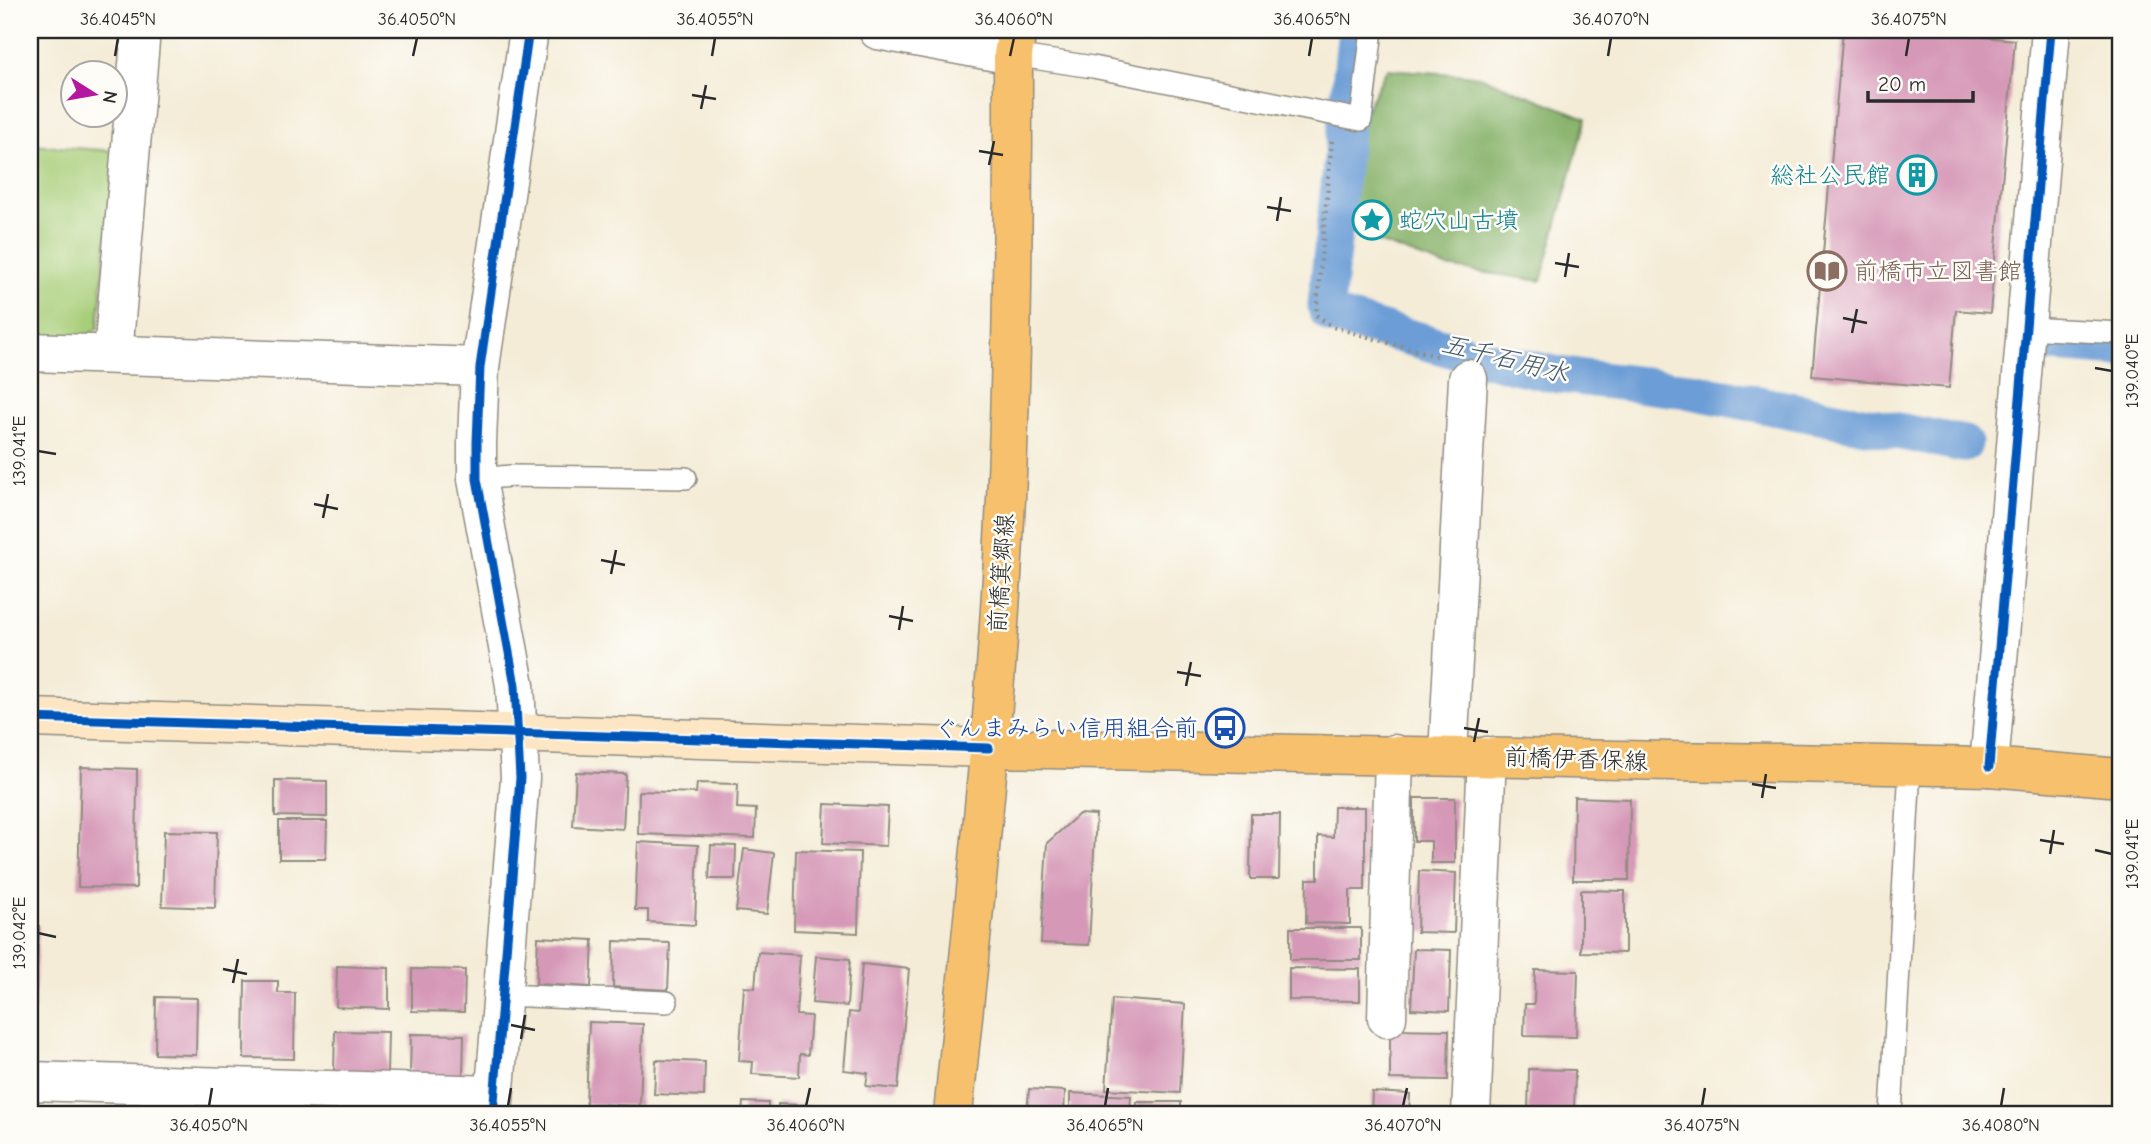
<svg xmlns="http://www.w3.org/2000/svg" width="2151" height="1144" font-family="'Comic Neue','Klee One',sans-serif">
  <style>
    .green { fill: #a7ce78; stroke: #697c52; stroke-width: 2 }
    .forest { fill: #85b168; stroke: #586e4a; stroke-width: 2 }
    .lines { fill: none; stroke-linecap: round; stroke-linejoin: round }
    .canal { stroke: #6c9dd6; stroke-width: 37 }
    .building { fill: #d698b7 }
    .lane-casing { stroke: #908c81; stroke-width: 24 }
    .street-casing { stroke: #908c81; stroke-width: 41 }
    .secondary-casing { stroke: #908c81; stroke-width: 41 }
    .primary-casing { stroke: #908c81; stroke-width: 41 }
    .path { stroke: #908c81; stroke-width: 4.5; stroke-dasharray: 2 5; stroke-linecap: butt }
    .lane { stroke: #fff; stroke-width: 21 }
    .street { stroke: #fff; stroke-width: 38 }
    .secondary { stroke: #fce6c4; stroke-width: 38 }
    .primary { stroke: #f7c06c; stroke-width: 38 }
    .cycleway-casing { stroke: #fdfcf7; stroke-width: 13 }
    .cycleway { stroke: #0057b8; stroke-width: 9 }
    .ticks { fill: none; stroke: #2b2b2b; stroke-width: 2.5 }
    .labels { text-anchor: middle; dominant-baseline: central; stroke-width: 5; stroke-linejoin: round; paint-order: stroke }
    .culture-label { font-size: 24px; fill: #0d838f; stroke: #fdfcf7; text-anchor: end }
    .education-label { font-size: 24px; fill: #785e54; stroke: #fdfcf7; text-anchor: start }
    .street-label { font-size: 24px; fill: #2b2b2b; stroke: #fdfcf7 }
    .transit-label { font-size: 24px; fill: #164399; stroke: #fdfcf7; text-anchor: end }
    .water-label { font-size: 26px; font-style: italic; fill: #45596f; stroke: #fdfcf7 }
    .neatline { fill: none; stroke: #2b2b2b; stroke-width: 2.5 }
    .ticks-label { font-size: 18px; text-anchor: middle; fill: #2b2b2b }
  </style>
  <rect width="100%" height="100%" fill="#fdfcf7"/>
  <filter id="ink" filterUnits="userSpaceOnUse"><feTurbulence type="fractalNoise" baseFrequency=".0143" numOctaves="2"/><feDisplacementMap in="SourceGraphic" scale="14" xChannelSelector="R" yChannelSelector="G"/><feConvolveMatrix kernelMatrix="1 2 1 2 8 2 1 2 1" color-interpolation-filters="sRGB"/></filter>
  <filter id="wash" filterUnits="userSpaceOnUse"><feTurbulence type="fractalNoise" baseFrequency=".00686" numOctaves="4" result="noise"/><feDisplacementMap in="SourceGraphic" scale="28" xChannelSelector="R" yChannelSelector="G"/><feGaussianBlur stdDeviation="1.57" result="paint"/><feColorMatrix in="noise" values="0 0 0 0 0 0 0 0 0 0 0 0 0 0 0 0 0 1.4 0 .05"/><feComposite in="paint" operator="in"/></filter>
  <g filter="url(#wash)">
    <rect width="100%" height="100%" fill="#f4ecd7"/>
    <path class="green" d="M30,145L115,151L98,328L84,339L30,338Z"/>
    <path class="forest" d="M1387,69L1479,76L1586,118L1541,281L1447,267L1334,226L1355,130Z"/>
    <g class="lines">
      <path class="canal" d="M1356,30L1326,305L1327,311L1333,316L1486,359L1559,375L1686,390L1964,444
        M2039,343L2121,349"/>
    </g>
    <g id="blocks">
      <path class="building" d="M1843,30H1908L2015,40L1990,313L1956,310L1949,388L1812,376Z
        M81,767L137,769L136,888L78,887Z
        M576,772L626,774L623,829L573,826Z
        M275,780L327,781V817L275,816Z
        M697,783L738,784L737,808L756,809L755,838L638,834L639,791L696,793Z
        M1574,797L1630,799L1629,880H1573Z
        M1414,798H1455V863H1431V841H1414Z
        M825,804L888,807L886,846L823,843Z
        M1334,807H1365V890H1350V924L1306,923L1307,879H1318V836L1333,837Z
        M1079,814L1096,815L1089,945L1041,943L1047,843Z
        M1251,814H1280L1279,879H1250Z
        M279,821H327L326,859H279Z
        M164,831L217,832L215,908L162,906Z
        M638,842L698,845L695,925L648,922V910H635Z
        M711,845L736,846L735,879H709Z
        M744,849L774,853L767,914L736,911Z
        M796,850L860,852L858,933L794,930Z
        M1419,871L1456,873L1454,933L1417,932Z
        M1581,890L1625,891V953L1581,952Z
        M30,926H39L34,1011L30,1010Z
        M1290,928H1361V960H1290Z
        M538,937L593,940L591,987L536,984Z
        M614,941L670,943L668,990L613,987Z
        M1414,949L1451,950L1449,1011L1411,1009Z
        M758,952L800,955L796,1015L811,1016L808,1055L800,1054L799,1077L752,1074L753,1062L739,1061L744,987L755,988Z
        M816,956L850,959L847,1006L812,1003Z
        M862,964L909,969L898,1089L866,1086L868,1073L844,1070L849,1012L858,1013Z
        M337,966L389,968V1009L336,1007Z
        M1289,968L1360,969V1001L1289,1000Z
        M412,969L465,970L464,1012L412,1011Z
        M1535,970L1578,971L1576,1037L1524,1036L1525,1004H1534Z
        M245,981H278V993H295L294,1059L244,1058Z
        M156,997L197,998L196,1055L155,1054Z
        M1112,999L1185,1004L1180,1093L1106,1089Z
        M589,1022L643,1024L640,1106L586,1104Z
        M1390,1029L1449,1030L1448,1080L1390,1079Z
        M335,1031L388,1032L387,1074L334,1072Z
        M411,1034L464,1035L463,1076L410,1075Z
        M656,1060L705,1062L704,1096L654,1094Z
        M1529,1069L1575,1070L1574,1114H1492V1111L1528,1112Z
        M1029,1089L1065,1091L1064,1114H1027Z
        M1372,1092L1410,1094L1409,1114H1371Z
        M1070,1093L1131,1096L1130,1114H1070Z
        M743,1102L768,1103V1114H742Z
        M1137,1102H1181V1114H1137Z
        M778,1104L841,1107L840,1114H777Z
        M851,1109L898,1111V1114H851Z
        M273,1110L308,1112V1114H273Z"/>
    </g>
  </g>
  <g filter="url(#ink)">
    <use href="#blocks" fill-opacity="0" stroke="#908c81" stroke-width="2"/>
    <g class="lines">
      <g class="lane-casing">
        <path id="lane" d="M1013,55L1093,67L1361,120L1372,30
          M2026,328L2121,333
          M477,479L511,476L686,478
          M503,995L667,1002
          M1891,1114L1910,767"/>
      </g>
      <g class="street-casing">
        <path id="street" d="M878,30L1013,55
          M30,352L480,367
          M113,354L141,30
          M1448,755L1468,379
          M1989,767L2051,30
          M1387,1018L1394,754
          M30,1081L494,1095
          M493,1114L520,778L515,685L477,479V442L480,367L529,30
          M1471,1114L1487,756"/>
      </g>
      <g class="secondary-casing">
        <path id="secondary" d="M30,718L989,748"/>
      </g>
      <g class="primary-casing">
        <path id="primary" d="M989,748L1989,767L2121,778
          M953,1114C973,916 996,718 1005,519C1013,364 1013,210 1013,55L1017,30"/>
      </g>
      <path class="path" d="M1332,141L1316,315L1333,327L1440,357"/>
      <use href="#lane" class="lane"/>
      <use href="#street" class="street"/>
      <use href="#secondary" class="secondary"/>
      <use href="#primary" class="primary"/>
      <g class="cycleway-casing">
        <path id="cycleway" d="M30,718L989,748
          M1989,767L2051,30
          M493,1114L520,778L515,685L477,479V442L480,367L529,30"/>
      </g>
      <use href="#cycleway" class="cycleway"/>
    </g>
  </g>
  <path class="ticks" d="M115,56L118,38M413,56L417,38M712,56L715,38M1010,56L1014,38M1309,56L1312,38M1608,56L1611,38M1906,56L1909,38M692,95L716,99M701,109L706,85M979,151L1003,155M989,165L994,141M1267,207L1291,211M1277,221L1281,197M1555,263L1579,267M1565,277L1569,253M1843,318L1867,323M1852,333L1857,309M2095,368L2112,371M38,451L56,454M314,504L338,509M323,518L328,494M601,560L625,565M611,574L616,550M889,616L913,621M899,630L903,606M1177,672L1201,676M1186,686L1191,662M1464,728L1488,732M1474,742L1479,718M1752,784L1776,788M1762,798L1766,774M2040,840L2064,844M2095,850L2112,854M2050,854L2054,830M38,933L56,937M223,969L247,974M233,983L238,959M511,1025L535,1030M521,1039L525,1015M209,1106L212,1088M508,1106L511,1088M806,1106L810,1088M1105,1106L1108,1088M1403,1106L1407,1088M1702,1106L1705,1088M2001,1106L2004,1088"/>
  <defs>
    <g id="building-ring" transform="scale(2.0125)"><circle r="9.5" fill="#fdfcf7" stroke="#0f9aa8" stroke-width="1.5"/><path d="M-4-6H4V6H1V3H-1V6H-4ZM-2.5-4.3h1.7v1.8h-1.7ZM.8-4.3h1.7v1.8H.8ZM-2.5-1h1.7V.8h-1.7ZM.8-1h1.7V.8H.8Z" fill="#0f9aa8"/></g>
    <g id="sight-ring" transform="scale(2.0125)"><circle r="9.5" fill="#fdfcf7" stroke="#0f9aa8" stroke-width="1.5"/><path d="M0-6L1.8-2.2L6-1.7L2.9 1.2L3.7 5.4L0 3.3L-3.7 5.4L-2.9 1.2L-6-1.7L-1.8-2.2Z" fill="#0f9aa8"/></g>
    <g id="library-ring" transform="scale(2.0125)"><circle r="9.5" fill="#fdfcf7" stroke="#8d6e63" stroke-width="1.5"/><path d="M-6-4Q-3-5.5-.7-3.5V5Q-3 3-6 4ZM6-4Q3-5.5 .7-3.5V5Q3 3 6 4Z" fill="#8d6e63"/></g>
    <g id="bus-ring" transform="scale(2.0125)"><circle r="9.5" fill="#fdfcf7" stroke="#1a4fb4" stroke-width="1.5"/><path d="M-5-6H5V4H4V6H2V4H-2V6H-4V4H-5ZM-3.5-4V0h7V-4ZM-3.5 1.2v1.5H-2V1.2ZM2 1.2v1.5H3.5V1.2Z" fill="#1a4fb4"/></g>
  </defs>
  <g fill-rule="evenodd">
    <use href="#building-ring" x="1917" y="175"/>
    <use href="#sight-ring" x="1372" y="220"/>
    <use href="#library-ring" x="1827" y="271"/>
    <use href="#bus-ring" x="1225" y="728"/>
  </g>
  <g class="labels">
    <g class="culture-label">
      <text x="1890" y="175">総社公民館</text>
      <text x="1399" y="220" text-anchor="start">蛇穴山古墳</text>
    </g>
    <g class="education-label">
      <text x="1854" y="271">前橋市立図書館</text>
    </g>
    <g class="street-label">
      <text transform="translate(1001 573) rotate(-86)">前橋箕郷線</text>
      <text transform="translate(1576 759) rotate(2)">前橋伊香保線</text>
    </g>
    <g class="transit-label">
      <text x="1198" y="728">ぐんまみらい信用組合前</text>
    </g>
    <g class="water-label">
      <text transform="translate(1505 359) rotate(14)">五千石用水</text>
    </g>
  </g>
  <rect width="2151" height="1144" fill="none" stroke="#fdfcf7" stroke-width="77"/>
  <g transform="translate(94 94) rotate(101)"><circle r="33" fill="#fdfcf7" stroke="#a9a8a5" stroke-width="2"/>
  <path d="M0-5L12 26L0 18L-12 26Z" fill="#b5179e"/>
  <text y="-10" font-size="19" font-weight="bold" text-anchor="middle" fill="#2b2b2b">N</text>
  </g>
  <path d="M1868 91v10h105v-10" fill="none" stroke="#2b2b2b" stroke-width="3.5"/>
  <text x="1878" y="91" font-size="21" fill="#2b2b2b" stroke="#fdfcf7" stroke-width="5" paint-order="stroke">20 m</text>
  <rect x="38" y="38" width="2074" height="1068" class="neatline"/>
  <g class="ticks-label">
    <text x="118" y="25">36.4045°N</text>
    <text x="417" y="25">36.4050°N</text>
    <text x="715" y="25">36.4055°N</text>
    <text x="1014" y="25">36.4060°N</text>
    <text x="1312" y="25">36.4065°N</text>
    <text x="1611" y="25">36.4070°N</text>
    <text x="1909" y="25">36.4075°N</text>
    <text transform="translate(2132 371) rotate(-90)" y="6">139.040°E</text>
    <text transform="translate(19 451) rotate(-90)" y="6">139.041°E</text>
    <text transform="translate(2132 854) rotate(-90)" y="6">139.041°E</text>
    <text transform="translate(19 933) rotate(-90)" y="6">139.042°E</text>
    <text x="209" y="1131">36.4050°N</text>
    <text x="508" y="1131">36.4055°N</text>
    <text x="806" y="1131">36.4060°N</text>
    <text x="1105" y="1131">36.4065°N</text>
    <text x="1403" y="1131">36.4070°N</text>
    <text x="1702" y="1131">36.4075°N</text>
    <text x="2001" y="1131">36.4080°N</text>
  </g>
</svg>
